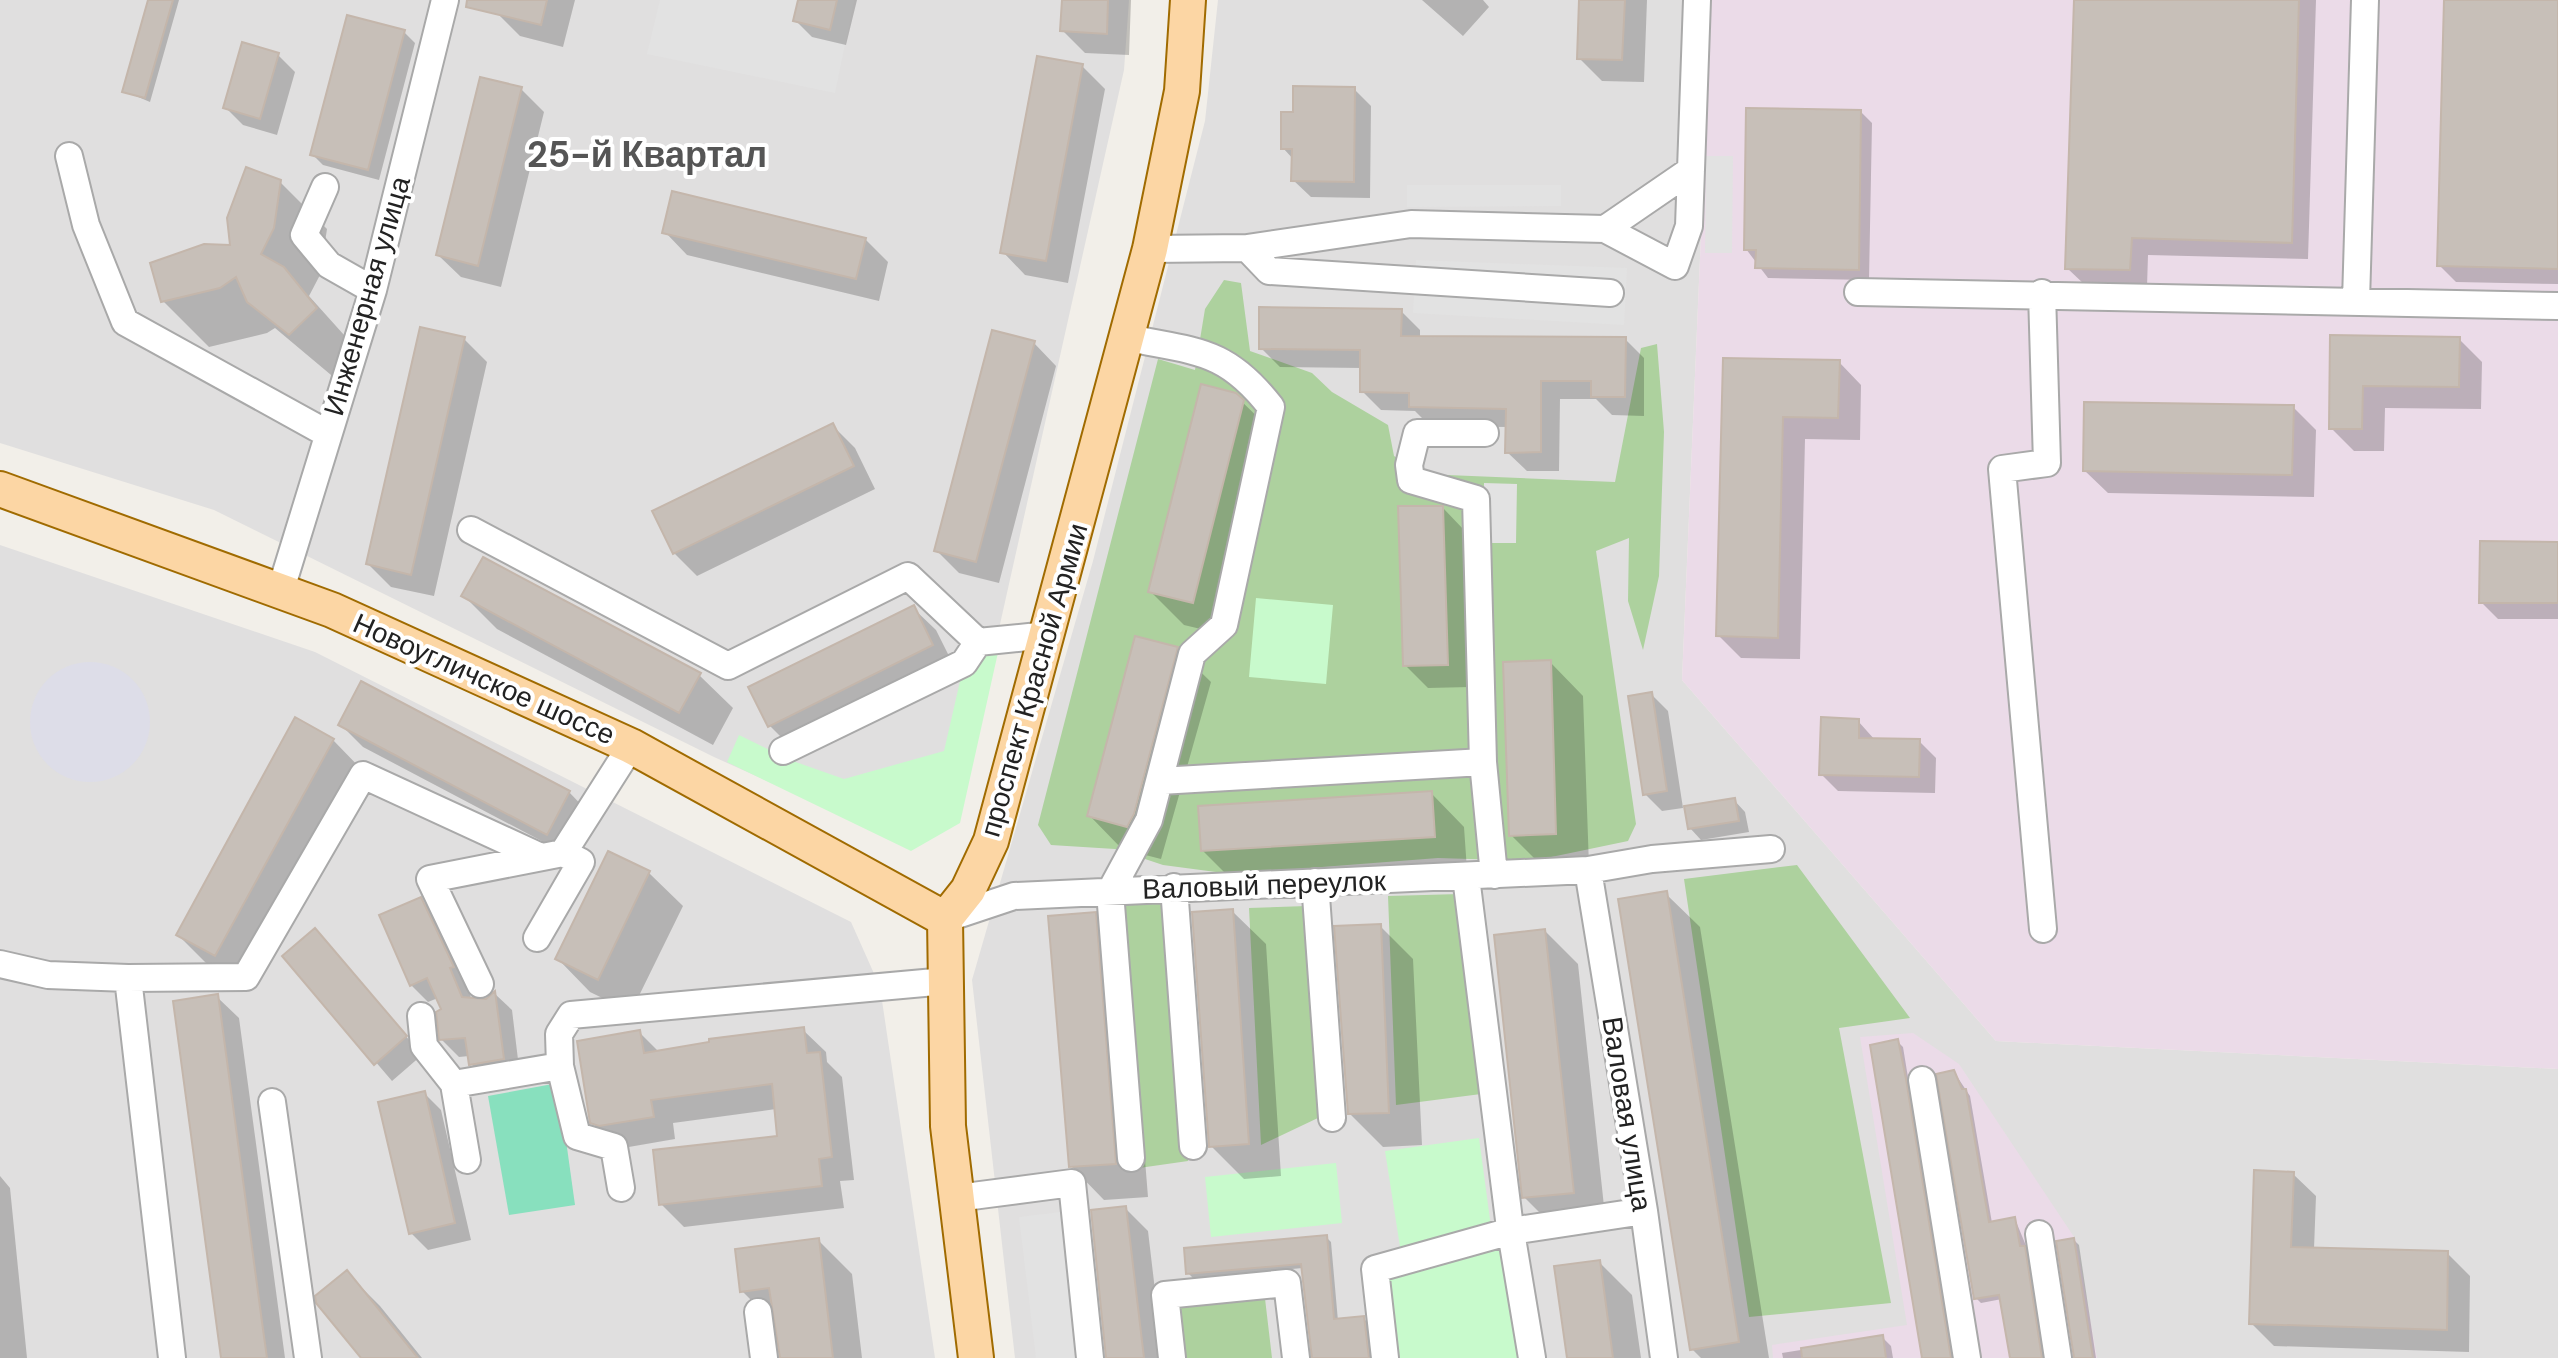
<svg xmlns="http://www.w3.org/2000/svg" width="2558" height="1358" font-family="'DM Sans',sans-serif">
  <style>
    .residential { fill: #e0dfdf }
    .industrial { fill: #ebdbe8 }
    .forest { fill: #add19e }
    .park { fill: #c8facc }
    .pitch { fill: #88e0be }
    .parking { fill: #e2e2e2 }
    .plaza { fill: #dddde8 }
    .shadow { fill: #0003 }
    .building { fill: #c7bfb8; stroke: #c4b6ab; stroke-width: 2 }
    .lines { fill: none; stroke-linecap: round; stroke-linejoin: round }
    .minor-casing { stroke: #a9a9a9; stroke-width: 30 }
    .major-casing { stroke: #a06b00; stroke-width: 38 }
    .minor { stroke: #fff; stroke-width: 26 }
    .major { stroke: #fcd6a4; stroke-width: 34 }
    .labels { text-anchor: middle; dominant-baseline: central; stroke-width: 8; stroke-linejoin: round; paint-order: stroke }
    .street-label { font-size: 28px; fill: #222; stroke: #fff }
    .district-label { font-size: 36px; font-weight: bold; fill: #555; stroke: #fff }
  </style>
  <rect width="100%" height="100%" fill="#f2efe9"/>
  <path class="residential" d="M0,0H1129L1124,70L960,803L909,845L714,757L214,510L0,443Z
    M1218,0H1711L1682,680L1996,1041L2558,1069V1358H1015L972,980L1093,561L1205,121Z
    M0,545L315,652L851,922L880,987L935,1358H0Z"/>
  <path class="industrial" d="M1711,0H2558V1069L1996,1041L1682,680Z
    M1913,1033L1959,1064L2076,1240L2097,1358H1773L1772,1345L1907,1325L1860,1037Z"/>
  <path class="forest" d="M1224,280L1241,283L1250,351L1312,373L1332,392L1388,425L1394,456L1423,474L1615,482L1641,348L1657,344L1664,432L1659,576L1643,650L1628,601L1629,538L1596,551L1636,824L1628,841L1532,861L1438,858L1231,874L1163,865L1115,849L1051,845L1038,825L1158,359L1195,370L1205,309Z
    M1797,865L1910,1018L1839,1028L1891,1303L1749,1317L1684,879Z
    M1460,894L1481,1094L1396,1105L1388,896Z
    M1164,899L1188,1161L1139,1168L1119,903Z
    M1307,906L1320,1117L1261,1145L1249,908Z
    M1264,1290L1272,1358H1179L1172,1301Z"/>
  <path class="park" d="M1256,598L1333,605L1326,684L1249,677Z
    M969,642L999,648L960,823L911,851L727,762L739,735L790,760L844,779L944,751Z
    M1479,1138L1491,1227L1401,1253L1385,1151Z
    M1336,1163L1342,1223L1211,1237L1205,1177Z
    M1506,1238L1523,1358H1398L1386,1272Z"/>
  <path class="pitch" d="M558,1083L575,1205L509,1215L488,1096Z"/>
  <path class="parking" d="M660,0H854L835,93L647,54Z
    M1706,156H1733L1732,253H1705Z
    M1407,185H1561V206L1407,207Z
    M1416,260L1627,268L1624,325L1413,313Z
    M1484,483L1517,484L1516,543H1483Z
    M1069,1211L1086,1358H1036L1019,1217Z"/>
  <path class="plaza" d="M30 722a60 60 0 1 1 120 0a60 60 0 1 1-120 0Z"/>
  <path class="shadow" d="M150,0H179L150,102L124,91Z
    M501,0H575L563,47L520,36L498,14Z
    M800,0H857L846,45L812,37L795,20Z
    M1064,0H1131L1129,55L1085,53L1062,30Z
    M1422,0H1483L1489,7L1463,36Z
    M1581,0H1647L1644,82L1602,81L1579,58Z
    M2076,0H2316L2308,259L2148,255L2147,287L2085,285L2067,268Z
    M2446,0H2558V284L2456,282L2439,265Z
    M404,32L415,43L379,180L323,165L312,154Z
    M278,55L295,72L277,135L243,125L226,108Z
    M1082,66L1105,89L1068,283L1025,275L1003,252Z
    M521,89L544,112L501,287L461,277L438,255Z
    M1354,89L1371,106L1370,198L1311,197L1293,180L1294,160L1283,148L1295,114Z
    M1861,112L1872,123L1869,280L1768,278L1746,249Z
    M280,182L327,229L320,275L309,296L362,355L337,380L275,328L267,333L209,347L163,301L232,248Z
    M665,232L865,239L888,262L879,301L687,255Z
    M1401,311L1420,330V338L1625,339L1644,358V416L1612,415L1596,399H1560L1559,471H1527L1507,452V427L1430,426L1415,411L1381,410L1362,391V368L1280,367L1261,348Z
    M2332,337L2459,339L2482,362L2481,409L2385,408L2384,451H2354L2331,428Z
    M464,339L487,362L434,596L391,587L368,564Z
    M1034,343L1056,366L999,583L959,573L936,550Z
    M1725,360L1839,362L1861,385L1860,440L1805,439L1800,659L1741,658L1718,635Z
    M1235,395L1276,435L1226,635L1184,625L1150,591Z
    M2293,407L2316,430L2314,497L2108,493L2085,471Z
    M832,425L855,448L875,489L697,576L674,553Z
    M1443,508L1465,531L1470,687L1428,688L1405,665Z
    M2558,544V619H2498L2481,602Z
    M464,596L699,675L733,708L713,745L497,629Z
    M913,608L936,630L955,668L792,748L770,726Z
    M1177,649L1211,682L1161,859L1122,849L1089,815Z
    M1550,662L1583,696L1589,866L1544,868L1511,835Z
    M1651,694L1668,711L1683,808L1662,811L1645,794Z
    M1858,721L1875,740L1919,741L1936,758L1935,793L1838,791L1821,774Z
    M340,724L569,792L591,815L570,856L363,747Z
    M333,740L366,774L249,988L211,968L178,935Z
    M1431,793L1464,827L1467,870L1236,884L1203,851Z
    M1734,800L1745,812L1749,832L1701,840L1690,828Z
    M608,853L649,873L683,906L631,1012L590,992L557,958Z
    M1666,894L1700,927L1769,1358H1701L1692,1349Z
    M421,900L438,917L470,984L466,985L472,1000L487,1001L495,994L512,1010L520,1076L488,1081L471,1064L469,1056L459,1057L442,1040L443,1010L438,998L428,1002L411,985Z
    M1232,911L1266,944L1281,1176L1244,1179L1211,1146Z
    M1095,914L1128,948L1148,1197L1104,1200L1071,1166Z
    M1380,926L1413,959L1422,1145L1383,1147L1350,1114Z
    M315,930L422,1055L392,1081L285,956Z
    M1545,931L1578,964L1606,1225L1558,1231L1524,1197Z
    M217,997L239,1018L285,1358H223Z
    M803,1030L826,1052L827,1062L842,1077L854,1180L840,1181L844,1208L684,1227L661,1204L780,1137L776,1109L673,1123L675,1139L623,1148L615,1145L592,1122L639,1032L659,1052Z
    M1898,1042L1903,1047L1954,1358H1920L1923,1357Z
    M1954,1072L1970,1096L1992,1223L2015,1219L2029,1253L2045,1358H2013L2002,1299L1981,1303L1976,1298Z
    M424,1093L441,1110L471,1240L428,1250L411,1233Z
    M2293,1174L2316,1196L2314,1249L2447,1253L2470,1276L2469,1352L2274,1346L2251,1323Z
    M0,1176L10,1188L27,1358H0Z
    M1125,1208L1148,1231L1163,1358H1107Z
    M1326,1237L1331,1242L1338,1321L1363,1318L1368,1323L1372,1358H1311L1303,1268L1193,1278L1188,1273Z
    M2074,1240L2079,1245L2096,1358H2074Z
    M819,1241L852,1274L862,1358H781L775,1324L742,1291Z
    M1599,1262L1632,1295L1641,1358H1569Z
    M347,1273L380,1306L422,1358H364Z
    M1882,1337L1891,1346L1893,1358H1783L1782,1353Z"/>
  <path class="building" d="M148,0H173L145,98L122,92Z
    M467,0H547L541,25L466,7Z
    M798,0H837L830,30L793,21Z
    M1062,0H1108L1107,34L1060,31Z
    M1579,0H1625L1622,60L1577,59Z
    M2074,0H2299L2292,243L2132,238L2130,270L2065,269Z
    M2444,0H2558V269L2437,266Z
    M347,15L405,30L368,170L310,155Z
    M242,42L279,53L260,119L223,108Z
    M1037,56L1083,64L1046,261L1000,253Z
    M480,77L522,87L478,266L436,255Z
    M1293,86L1355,87L1354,182L1291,181L1292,149H1281V112H1293Z
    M1746,108L1861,110L1859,270L1755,268L1756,250H1744Z
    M246,167L281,180L274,228L261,254L284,267L317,308L289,335L247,302L236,277L220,288L161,302L150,263L204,244L230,245L227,218Z
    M672,191L866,238L856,279L662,233Z
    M1259,307L1402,309L1401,336L1626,337L1625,397H1591V381H1541V452L1505,453L1506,409L1409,407V393L1360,392V350L1259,349Z
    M420,327L465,337L411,575L366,564Z
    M992,330L1035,341L976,562L934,551Z
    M2330,335L2460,337L2459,387L2363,386L2362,429H2329Z
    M1723,358L1840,360L1838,418L1783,417L1778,638L1716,636Z
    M1201,384L1236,393L1244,400L1193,603L1148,592Z
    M2084,402L2294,405L2292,475L2083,471Z
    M833,423L854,466L673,554L652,511Z
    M1398,506H1443L1448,665L1403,666Z
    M2480,541L2558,542V603H2479Z
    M483,557L701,673L679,713L461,596Z
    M914,605L933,645L768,727L748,687Z
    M1135,636L1178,647L1134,814L1127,827L1087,816Z
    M1551,660L1556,834L1509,836L1503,662Z
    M361,681L570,791L547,835L338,725Z
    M1652,692L1667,791L1643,795L1628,696Z
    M295,717L334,739L215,956L176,935Z
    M1821,717L1859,719V738L1920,739L1919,777L1819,775Z
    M1432,791L1435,837L1201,851L1198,806Z
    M1735,798L1739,821L1688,829L1684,806Z
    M608,851L650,871L598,980L555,959Z
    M1667,891L1739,1342L1690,1350L1618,899Z
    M421,897L454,967L450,968L462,997L486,999L495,991L504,1059L469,1065L465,1038L439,1040L436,1012L441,1009L427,978L410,986L379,915Z
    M1233,909L1249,1144L1209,1147L1192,912Z
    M1096,912L1116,1164L1069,1167L1048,916Z
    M1381,924L1389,1113L1348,1114L1334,926Z
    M315,928L407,1036L374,1065L282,956Z
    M1545,929L1574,1193L1522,1198L1494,935Z
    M218,994L262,1322L267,1358H221L173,1001Z
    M804,1027L807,1053L820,1052L832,1157L819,1159L822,1186L659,1205L653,1150L777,1136L772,1084L651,1100L654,1117L599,1126L590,1123L577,1041L640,1030L644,1053L709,1042V1039Z
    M1898,1039L1906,1079L1951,1358H1922L1870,1045Z
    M1954,1070L1962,1089H1966L1989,1222L2015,1217L2020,1246H2025L2042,1358H2010L1999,1295L1974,1299L1936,1074Z
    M425,1091L455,1223L409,1234L378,1102Z
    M2254,1170L2294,1172L2291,1247L2448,1251L2447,1330L2249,1324Z
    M1126,1206L1144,1358H1106L1091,1210Z
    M1327,1235L1334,1319L1364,1316L1369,1358H1312L1301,1264L1186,1274L1184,1248Z
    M819,1238L833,1358H780L769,1288L740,1292L735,1249Z
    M2074,1238L2093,1358H2074L2056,1241Z
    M1600,1260L1613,1358H1567L1554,1266Z
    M347,1270L418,1358H361L316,1303L315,1296Z
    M1883,1335L1886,1358H1802L1801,1348Z"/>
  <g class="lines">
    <g class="minor-casing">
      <path id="minor" d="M69,156L86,225L125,322L328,434
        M325,187L304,235L329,265L373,290
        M1605,229L1691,170
        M1247,248L1269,271L1610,293
        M1150,249L1247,248L1411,224L1605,229L1675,266L1689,226L1697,0
        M1858,292L2558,306
        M2042,293L2047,463L2002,469L2043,929
        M2356,301L2365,0
        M1129,338C1197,352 1226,349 1271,407L1224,625L1192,654L1149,820L1110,892L1131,1158
        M1485,433H1417L1409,465L1411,480L1476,499L1483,762L1494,875
        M471,530L728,666L908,576L978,642
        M281,589L373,290L445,0
        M783,751L964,663L978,642L1048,635
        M1160,781L1483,762
        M1588,870L1644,1211L1664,1358
        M1466,877L1509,1220L1532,1358
        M1315,882L1332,1118
        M1174,887L1193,1146
        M945,919L1014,896L1588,870L1652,859L1771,849
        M537,938L581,862L563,853
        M0,964L48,975L128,978
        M480,984L430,879L563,853L631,746
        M421,1016L424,1046L454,1084
        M560,1066L577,1136L614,1147L621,1188
        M1922,1080L1967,1358
        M272,1102L308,1358
        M467,1160L454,1084L560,1066L559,1034L571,1015L946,981
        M957,1198L1072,1183L1090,1358
        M2039,1234L2058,1358
        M758,1312L764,1358
        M172,1358L128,978L246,977L363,775L541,857
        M1172,1358L1165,1295L1287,1283L1296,1358
        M1385,1358L1375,1269L1511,1231L1644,1211"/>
    </g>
    <g class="major-casing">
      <path id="major" d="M0,489L332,610L631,746L945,919
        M976,1358L948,1126L945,919L968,890L991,841L1150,249L1182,91L1188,0"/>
    </g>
    <use href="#minor" class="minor"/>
    <use href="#major" class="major"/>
  </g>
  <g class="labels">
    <g class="street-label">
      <text transform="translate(367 296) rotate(-74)">Инженерная улица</text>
      <text transform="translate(484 679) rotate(24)">Новоугличское шоссе</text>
      <text transform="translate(1034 680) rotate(-74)">проспект Красной Армии</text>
      <text transform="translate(1264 885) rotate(-2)">Валовый переулок</text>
      <text transform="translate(1627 1114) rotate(81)">Валовая улица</text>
    </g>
    <g class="district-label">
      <text x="647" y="154">25-й Квартал</text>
    </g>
  </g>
</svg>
